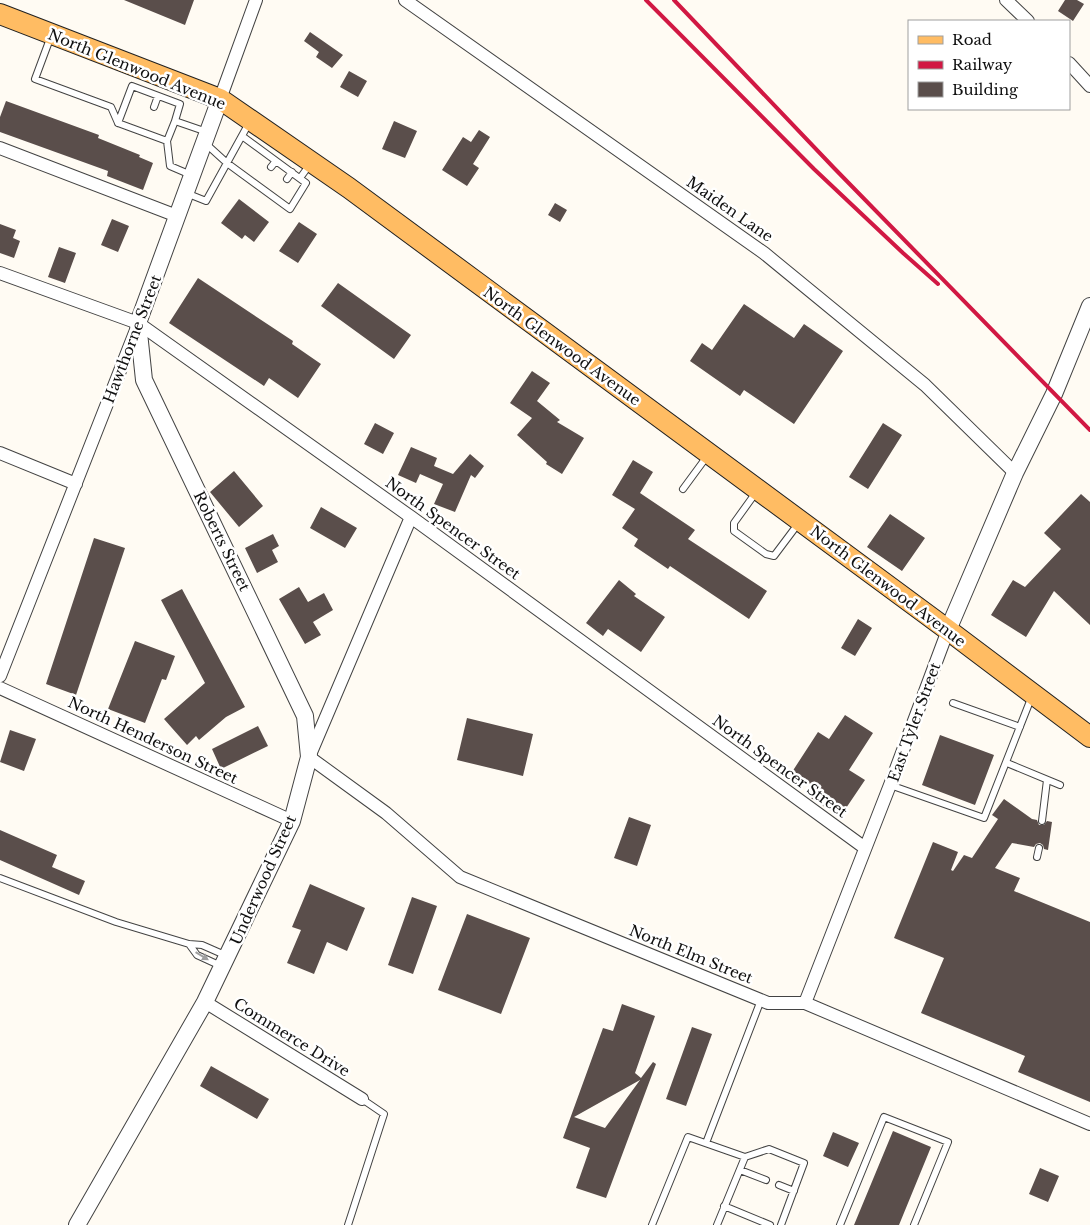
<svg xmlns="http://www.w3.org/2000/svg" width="1090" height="1225" font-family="'Libre Baskerville',serif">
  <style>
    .building { fill: #5a4e4b; fill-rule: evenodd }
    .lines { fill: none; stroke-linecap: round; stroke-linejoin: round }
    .service-casing { stroke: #434343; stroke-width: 8 }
    .minor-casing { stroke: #434343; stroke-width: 14 }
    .tertiary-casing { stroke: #434343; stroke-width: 18 }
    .primary-casing { stroke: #212121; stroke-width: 22 }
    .service { stroke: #fff; stroke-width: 6 }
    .minor { stroke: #fff; stroke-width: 12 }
    .tertiary { stroke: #fff; stroke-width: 16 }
    .primary { stroke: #ffbc63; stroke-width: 20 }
    .rail { stroke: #d11843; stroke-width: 4 }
    .oneway { fill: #9f9f9f }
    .labels { text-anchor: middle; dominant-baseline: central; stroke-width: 5; stroke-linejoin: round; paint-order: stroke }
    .street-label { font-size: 15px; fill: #101010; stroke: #fff }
  </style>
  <rect width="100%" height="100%" fill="#fffbf3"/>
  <path class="building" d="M124,0H194L185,25Z
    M1065,0H1077L1084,4L1073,21L1058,11Z
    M310,32L343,55L332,68L316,57L319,52L304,41Z
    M349,71L367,81L358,97L340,87Z
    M6,101L99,135L98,138L140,155L139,157L153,163L143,190L107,176L108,171L0,132V117Z
    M394,121L417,131L405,158L382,149Z
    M479,130L490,137L473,164L479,168L467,186L442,170L463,137L471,142Z
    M239,199L269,222L254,242L245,235L242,239L221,223Z
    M555,203L567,210L560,222L548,215Z
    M112,219L129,226L118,252L101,245Z
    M299,222L317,234L298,263L279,251Z
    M0,224L16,230L13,238L20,241L14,258L0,253Z
    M59,247L76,253L65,283L48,277Z
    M198,278L293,341L292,344L321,364L298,398L269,378L264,386L169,323Z
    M338,283L411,335L394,359L321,306Z
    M744,304L794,338L804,324L843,351L794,424L744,390L740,396L690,361L702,343L712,350Z
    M532,371L550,383L537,401L560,420L557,422L584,438L562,474L546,464L547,462L517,435L532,418L510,403Z
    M375,423L394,433L383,454L364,444Z
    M883,423L902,435L868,489L849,477Z
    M411,447L437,458L434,466L453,474L470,454L484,466L475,478L471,475L455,512L434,504L443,484L420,474L416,483L398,475Z
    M633,460L653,472L640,493L695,530L688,539L767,591L749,619L670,566L668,569L634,546L638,539L622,528L635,509L612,495Z
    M234,471L263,506L239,527L210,492Z
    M1081,494L1090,502V625L1054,591L1026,637L991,615L1013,580L1025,587L1061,549L1044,533Z
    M321,507L357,528L345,548L310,528Z
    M890,514L925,538L902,571L867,547Z
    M273,534L279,546L272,550L278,562L257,573L245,548Z
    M94,538L125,548L76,695L46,684Z
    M619,580L636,594L634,596L665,617L641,652L608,629L603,636L586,623Z
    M299,587L308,602L324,593L333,610L313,622L321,635L305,644L279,599Z
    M182,589L245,707L226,717L199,740L196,736L187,745L164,719L205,683L161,600Z
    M858,619L872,628L855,656L841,648Z
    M135,641L175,656L166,680L162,679L145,723L108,709Z
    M845,715L873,733L849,770L865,780L840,817L811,798L818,789L792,772L818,732L829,739Z
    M467,718L533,734L523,776L457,760Z
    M258,726L268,746L221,769L212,749Z
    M10,730L36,739L24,771L0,762Z
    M940,735L994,755L975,805L922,785Z
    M1004,799L1032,819L1037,820L1039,825H1044L1047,821L1052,822L1048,850L1044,849L1043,845L1040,843L1036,844L1034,847L1012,843L995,868L1020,878L1014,891L1090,922V1102L1018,1072L1025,1056L921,1013L944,958L894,938L933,842L958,852L951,870L953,871L964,855L972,858L998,819L992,815Z
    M629,817L651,825L637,866L614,858Z
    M0,830L57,855L52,867L85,881L79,895L0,860Z
    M310,884L365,908L347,951L327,942L314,974L287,963L301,930L292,927Z
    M412,897L437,906L413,974L388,965Z
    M467,914L530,938L501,1014L438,990Z
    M622,1004L655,1016L635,1073L641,1078L653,1062L656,1064L606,1198L576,1188L590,1148L563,1138L603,1028L613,1031ZM640,1080L605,1128L574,1117Z
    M692,1027L712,1034L686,1106L666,1099Z
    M211,1066L269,1099L257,1119L200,1086Z
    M893,1131L931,1147L899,1225H854Z
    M833,1132L859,1143L848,1167L823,1156Z
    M1040,1168L1059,1176L1048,1202L1029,1194Z"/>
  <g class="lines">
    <g class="service-casing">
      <path id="service" d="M51,36L35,79L111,107L118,123
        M154,107L158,96
        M175,121L167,141L118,123L132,86L180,104L175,121L207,132
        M167,141L170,166L191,175
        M205,143L227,163L290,209L306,183L242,136
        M271,167L276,161
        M300,178L311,163
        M287,179L292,172
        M186,193L206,201L249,123
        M683,489L708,455
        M757,491L734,523V531L766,554L774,556L798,524
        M953,703L1020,727
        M1007,763L1060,785
        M890,785L984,818L1032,696
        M1042,821L1047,780
        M1037,857L1039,848
        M0,878L116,922L189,944
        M221,966L197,955L189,944L202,945L227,956
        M706,1143L761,1000
        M745,1157L769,1149L804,1163L781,1225
        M740,1170L766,1180
        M779,1185L794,1191
        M724,1206L770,1225
        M348,1225L384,1114L362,1099
        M652,1225L688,1137L745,1157L717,1225
        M840,1225L884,1117L948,1142L914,1225"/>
    </g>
    <g class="minor-casing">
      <path id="minor" d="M405,0L764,253L925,385L1015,473
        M1006,0L1028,21
        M1069,63L1090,86
        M220,99L256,0
        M0,148L177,216
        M0,273L138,323L411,517L865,848
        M0,453L76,484
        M411,517L309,757L386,813L460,877L768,1003H805L1090,1124
        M0,676L138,325
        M0,688L292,821
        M205,1002L362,1099
        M805,1003L890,785L948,630"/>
    </g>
    <g class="tertiary-casing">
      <path id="tertiary" d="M948,630L1015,473L1054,394L1090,306
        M77,1225L205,1002L292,821L309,757L305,716L144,380L138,323L220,99"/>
    </g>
    <g class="primary-casing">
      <path id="primary" d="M0,14L220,99L349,188L948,630L1090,737"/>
    </g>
    <use href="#service" class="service"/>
    <use href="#minor" class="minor"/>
    <use href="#tertiary" class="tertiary"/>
    <use href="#primary" class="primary"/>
    <path class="rail" d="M646,0L814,169L903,253L938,284
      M674,0L834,168L1090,430"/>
  </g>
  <defs><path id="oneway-solid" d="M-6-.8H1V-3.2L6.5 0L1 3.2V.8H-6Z" transform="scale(1.25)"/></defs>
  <use class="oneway" href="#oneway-solid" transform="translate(202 956) rotate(31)"/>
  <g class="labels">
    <g class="street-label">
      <text transform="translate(137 69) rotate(22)">North Glenwood Avenue</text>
      <text transform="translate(730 209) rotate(35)">Maiden Lane</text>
      <text transform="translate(132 339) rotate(-69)">Hawthorne Street</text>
      <text transform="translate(562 346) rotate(36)">North Glenwood Avenue</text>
      <text transform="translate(453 528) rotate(36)">North Spencer Street</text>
      <text transform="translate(222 541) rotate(64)">Roberts Street</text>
      <text transform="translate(888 586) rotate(37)">North Glenwood Avenue</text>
      <text transform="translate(914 722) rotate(-70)">East Tyler Street</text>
      <text transform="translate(153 740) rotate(25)">North Henderson Street</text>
      <text transform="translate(780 766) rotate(36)">North Spencer Street</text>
      <text transform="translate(263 880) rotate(-66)">Underwood Street</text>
      <text transform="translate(691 954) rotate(22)">North Elm Street</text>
      <text transform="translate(292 1037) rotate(32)">Commerce Drive</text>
    </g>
  </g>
  <rect x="908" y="20" width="162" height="90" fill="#ffffff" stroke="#9f9f9f"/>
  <rect x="918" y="36" width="25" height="8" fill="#ffbc63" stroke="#9f9f9f"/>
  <text x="952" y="45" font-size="15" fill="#101010">Road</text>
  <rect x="918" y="61" width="25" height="8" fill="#d11843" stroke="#9f9f9f"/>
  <text x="952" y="70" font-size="15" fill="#101010">Railway</text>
  <rect x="918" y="82" width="25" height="15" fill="#5a4e4b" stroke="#9f9f9f"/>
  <text x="952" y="95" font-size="15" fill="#101010">Building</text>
</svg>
